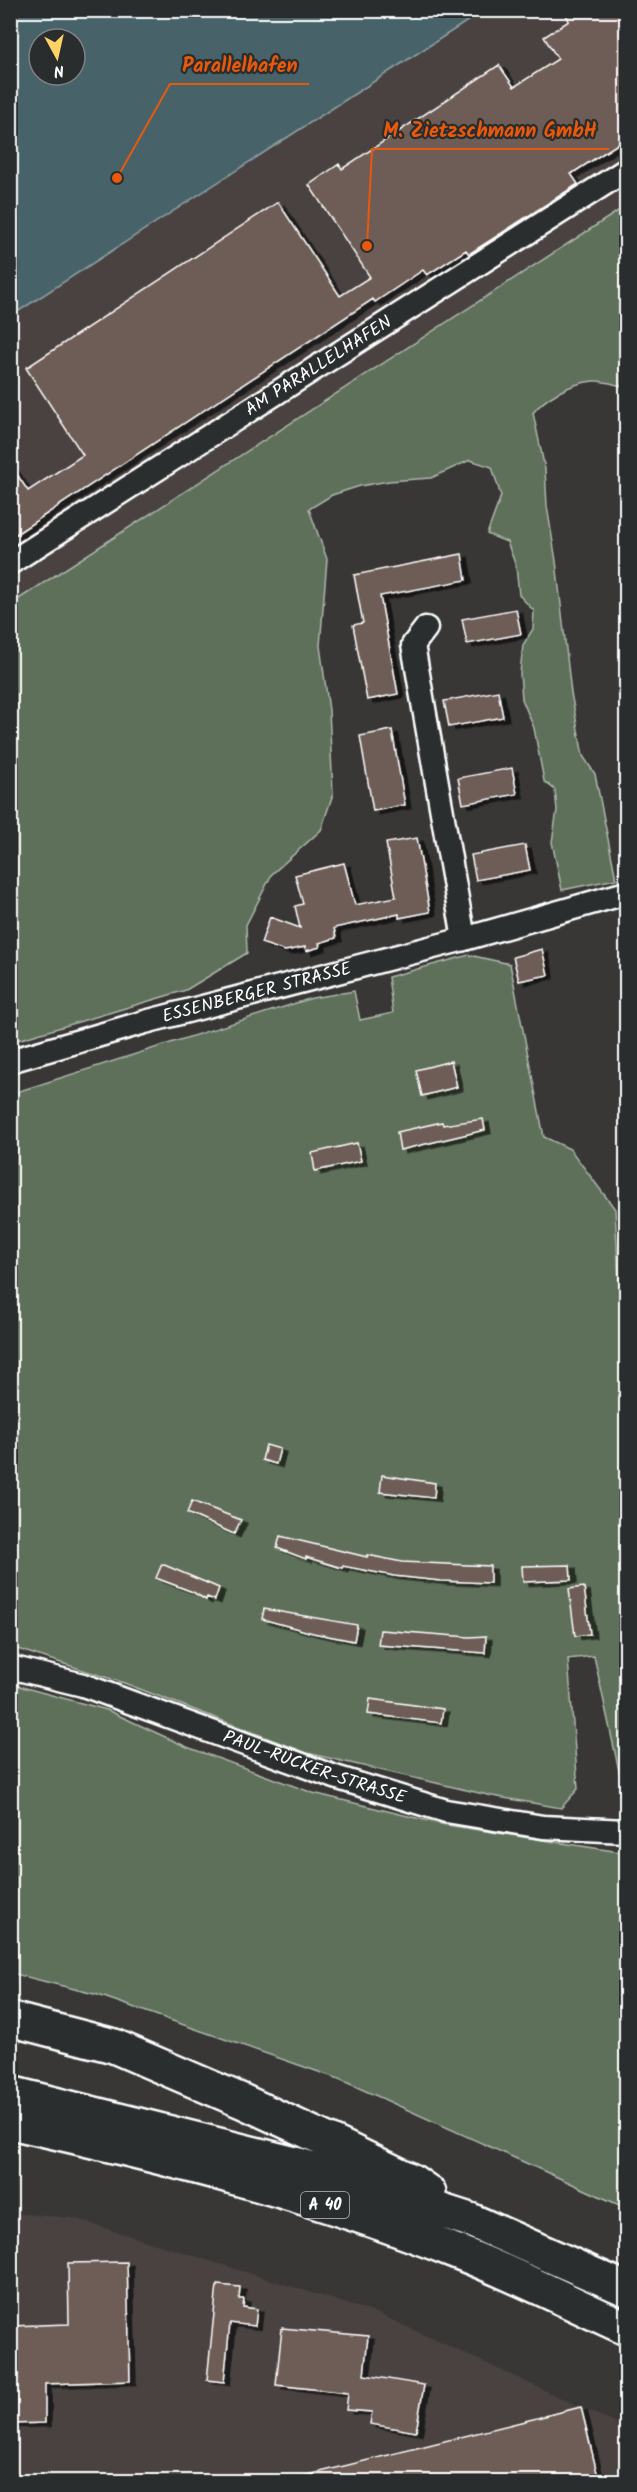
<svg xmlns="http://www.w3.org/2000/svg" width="637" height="2492" font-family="Kalam,sans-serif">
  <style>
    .built { fill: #484240 }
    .green { fill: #5e705a; stroke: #aeb8ac; stroke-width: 1.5 }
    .water { fill: #466369; stroke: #90a1a5; stroke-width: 1.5; fill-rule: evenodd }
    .building { fill: #6e5d56; stroke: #fff; stroke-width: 1.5; filter: url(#shadow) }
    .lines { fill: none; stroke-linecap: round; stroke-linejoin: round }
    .minor-casing { stroke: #fff; stroke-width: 27 }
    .motorway-casing { stroke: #fff; stroke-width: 38 }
    .minor { stroke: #2a2d2e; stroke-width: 22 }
    .motorway { stroke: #2a2d2e; stroke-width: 33 }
    .labels { text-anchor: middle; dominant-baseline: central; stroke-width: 4.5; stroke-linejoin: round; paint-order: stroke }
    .shield { fill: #2a2d2e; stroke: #bfc0c0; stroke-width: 1.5 }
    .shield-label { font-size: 16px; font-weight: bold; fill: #fff }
    .street-label { font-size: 18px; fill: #fff; stroke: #2a2d2e }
    .leader { fill: none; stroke: #e8590c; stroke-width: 2 }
    .callout-dot { fill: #e8590c; stroke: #2a2d2e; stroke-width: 2 }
    .callout-label { font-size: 20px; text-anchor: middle; font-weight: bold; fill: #e8590c; stroke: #2a2d2e; stroke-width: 4.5; stroke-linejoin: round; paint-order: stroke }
  </style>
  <defs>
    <filter id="shadow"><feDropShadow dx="6" dy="3.5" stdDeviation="0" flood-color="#0009"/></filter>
  </defs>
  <rect width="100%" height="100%" fill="#383736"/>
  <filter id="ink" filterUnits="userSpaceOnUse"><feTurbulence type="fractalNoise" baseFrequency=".0167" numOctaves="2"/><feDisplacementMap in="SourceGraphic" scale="12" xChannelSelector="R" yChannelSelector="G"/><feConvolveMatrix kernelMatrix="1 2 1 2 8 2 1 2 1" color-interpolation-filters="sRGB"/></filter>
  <g filter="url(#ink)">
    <path class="built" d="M483,11H626V206L11,604V316Z
      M10,2213L73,2218L379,2314L626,2428V2481H11Z"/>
    <path class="green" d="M626,206V387C616,385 603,380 593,381C572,383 545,397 533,413L545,469L547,506L556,561L571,693L583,756L595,774L616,879L562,890L552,842L557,810L555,790L544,781L534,728L522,699L520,673L523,645L533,629L534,611L519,595L516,566L507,542L487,534L501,496L492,467L470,460L431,478L389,481L360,486L332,495L309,509L327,559L320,646L329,710L333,794L321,830L272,874L246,925L247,953L186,990L11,1042V604Z
      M469,955L510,964L544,1137L570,1149L615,1209L620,1300L626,1335V1803L594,1656L568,1659L578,1789L561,1808L492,1796L307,1753L124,1683L11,1647L10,1094L312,998L354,991L360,1020L393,1013L388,977Z
      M11,1684L107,1710L187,1747L313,1793L441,1824L626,1853V2208L339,2079L98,1995L11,1973Z"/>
    <path class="water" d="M11,10H483V11L11,316ZM39,39H75V75H39Z"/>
    <path class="building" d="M564,10H627V138L571,174L578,184L469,254L466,250L427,275L423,270L375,302L373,299L10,538V464L28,491L83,455L26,368L278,202L340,296L370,277L309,185L339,164L342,169L499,65L514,87L558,59L544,37L569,21Z
      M462,554L466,580L380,596L398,694L367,700L353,625L363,623L354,575Z
      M516,609L521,634L467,644L462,619Z
      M498,691L503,717L449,727L444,701Z
      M392,730L405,805L373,811L360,736Z
      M512,768L517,794L463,804L458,778Z
      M417,838L430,912L399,918V914L334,928L336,938L319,943L320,947L306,951L305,947L285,951L261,943L270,917L300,928L295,906L303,904L295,875L344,863L355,905L396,897L386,843Z
      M525,845L530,870L476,880L471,855Z
      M542,949L548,975L519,981L513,957Z
      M451,1061L457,1087L422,1096L416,1070Z
      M483,1119L485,1130L400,1150L397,1132L442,1122L443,1125Z
      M357,1143L361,1161L315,1171L312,1153Z
      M266,1445L280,1449L276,1464L262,1460Z
      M382,1475L435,1483L434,1498L380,1492Z
      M192,1501L241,1520L234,1534L187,1513Z
      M280,1536L367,1557V1555L402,1562L490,1566V1583L441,1581L394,1576L343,1566L342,1568L306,1557V1559L277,1548Z
      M162,1564L219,1588L215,1600L207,1597L206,1600L193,1592L156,1578Z
      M570,1565L571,1580L523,1582L522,1566Z
      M584,1587L590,1634L575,1636L569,1589Z
      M264,1609L357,1625L354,1641L313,1633L262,1619Z
      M380,1630L469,1637L486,1636L485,1653L378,1645Z
      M370,1699L443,1709L441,1723L368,1714Z
      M127,2262L130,2381L45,2384V2423L10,2424V2326L69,2324L68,2263Z
      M217,2285L240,2287L239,2299H244L243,2307L257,2309L255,2326L230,2323L224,2382L207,2380Z
      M282,2328L368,2336L364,2375L424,2385L416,2432L370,2424L372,2412L346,2410L348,2393L276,2385Z
      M581,2407L599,2481H305L304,2476Z"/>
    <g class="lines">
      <g class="minor-casing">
        <g id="minor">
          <path id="s1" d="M10,563L626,170"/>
          <path d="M426,628L413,645L464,939"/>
          <path id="s2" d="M10,1061L145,1022L464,939L626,893"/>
          <path id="s3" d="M10,1667L83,1685L335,1777L446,1811L543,1827L626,1831"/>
        </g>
      </g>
      <g class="motorway-casing">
        <path id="motorway" d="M10,2019L114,2046L242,2101L342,2147L412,2181L429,2193
          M10,2093L299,2165L470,2220L626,2289
          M10,2122C163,2156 315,2195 460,2253C516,2275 571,2303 626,2328"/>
      </g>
      <use href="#minor" class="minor"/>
      <use href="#motorway" class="motorway"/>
    </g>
  </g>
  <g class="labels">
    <rect class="shield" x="301" y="2192" width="48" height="26" rx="4.5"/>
    <g class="shield-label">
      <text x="325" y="2205">A 40</text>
    </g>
    <g class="street-label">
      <text stroke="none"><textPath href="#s1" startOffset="366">AM PARALLELHAFEN</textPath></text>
      <text stroke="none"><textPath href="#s2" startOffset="256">ESSENBERGER STRASSE</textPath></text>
      <text stroke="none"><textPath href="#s3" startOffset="321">PAUL-RÜCKER-STRASSE</textPath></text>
    </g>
  </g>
  <path class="leader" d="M117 178L170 84H309M367 246L372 149H609"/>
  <g class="callout-dot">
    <circle cx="117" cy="178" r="6"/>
    <circle cx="367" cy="246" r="6"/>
  </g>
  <g class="callout-label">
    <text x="240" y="72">Parallelhafen</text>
    <text x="490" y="137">M. Zietzschmann GmbH</text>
  </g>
  <rect width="637" height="2492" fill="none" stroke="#2a2d2e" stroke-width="36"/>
  <rect x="18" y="18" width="601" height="2456" fill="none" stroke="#fff" stroke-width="2" filter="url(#ink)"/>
  <g transform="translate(57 57) rotate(172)"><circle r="28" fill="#2a2d2e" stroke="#7f8182" stroke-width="1.5"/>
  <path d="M0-4.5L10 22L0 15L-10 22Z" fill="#ffd166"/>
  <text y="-9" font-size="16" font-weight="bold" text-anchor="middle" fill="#ffffff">N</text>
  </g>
</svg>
